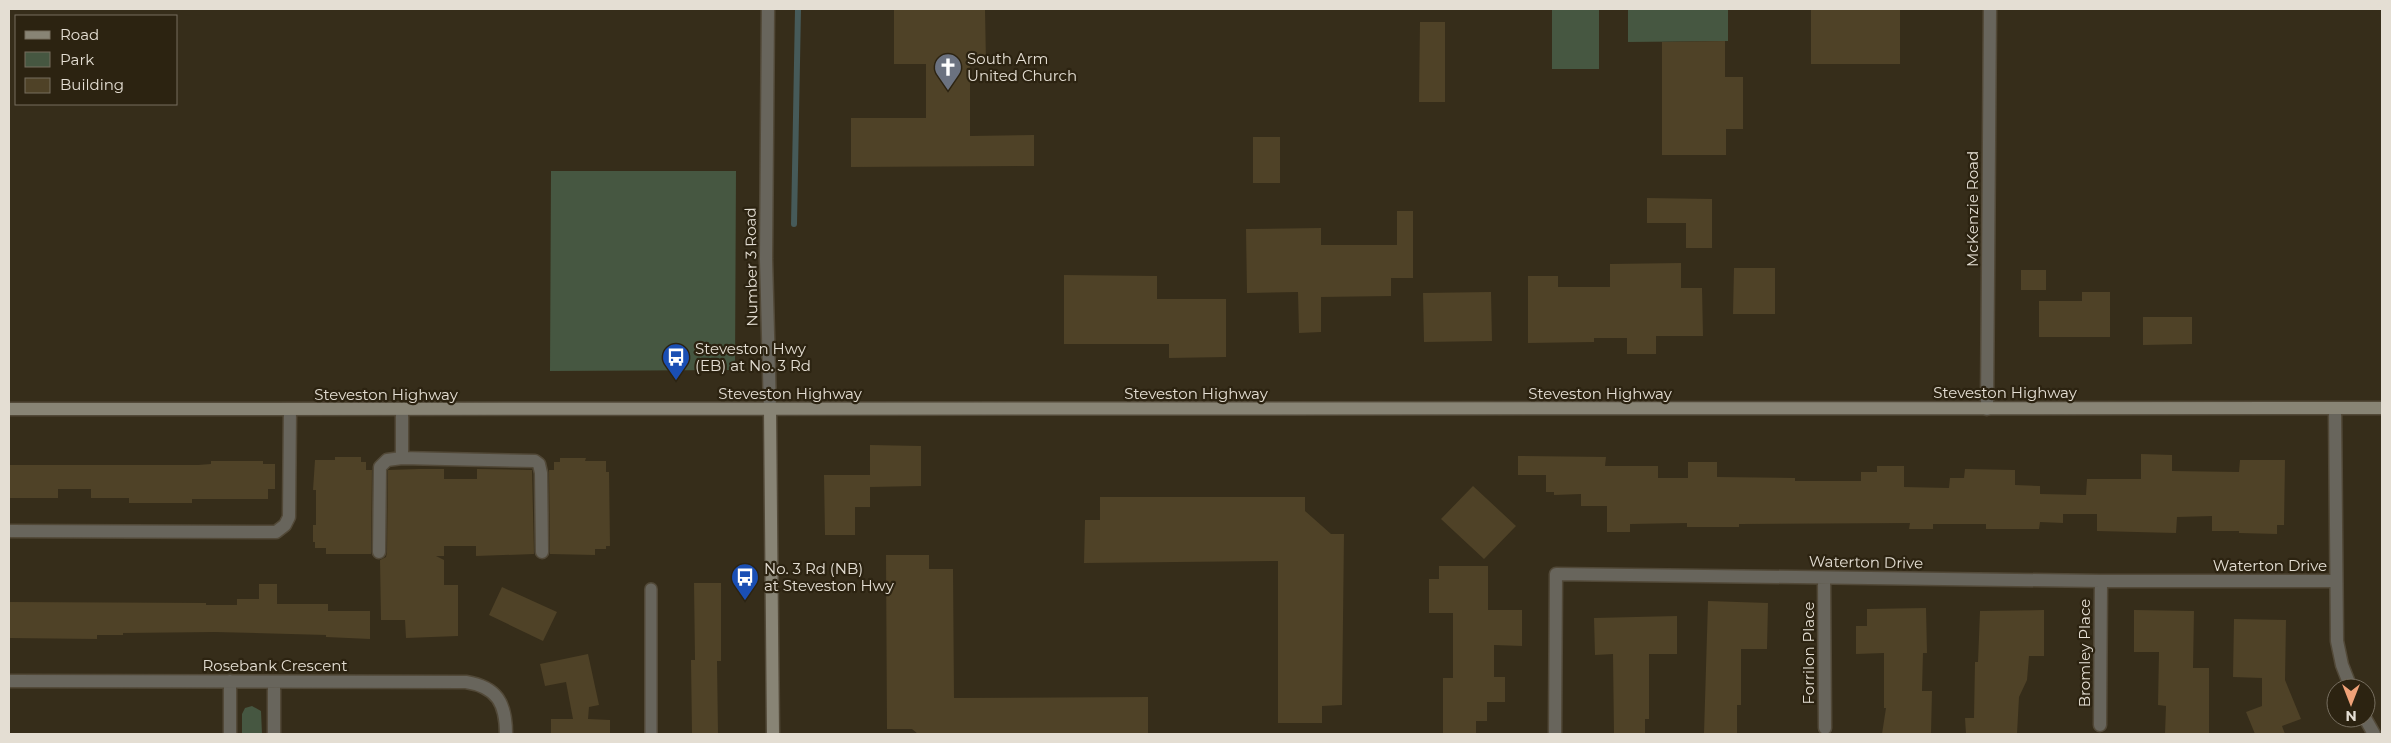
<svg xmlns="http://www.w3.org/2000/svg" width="2391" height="743" font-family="Montserrat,sans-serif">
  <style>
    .green { fill: #465741 }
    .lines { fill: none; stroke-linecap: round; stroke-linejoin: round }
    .stream { stroke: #465a59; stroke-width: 6 }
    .building { fill: #4f4227 }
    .service-casing { stroke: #524938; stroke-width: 14 }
    .minor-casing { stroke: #524938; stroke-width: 15 }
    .secondary-casing { stroke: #524938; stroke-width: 15 }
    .service { stroke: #68655c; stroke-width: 11 }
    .minor { stroke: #68655c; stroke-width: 12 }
    .secondary { stroke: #888475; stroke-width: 12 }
    .labels { text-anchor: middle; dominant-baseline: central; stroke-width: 4.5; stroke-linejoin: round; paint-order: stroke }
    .poi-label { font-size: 15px; fill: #e4ded3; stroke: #2c2311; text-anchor: start }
    .street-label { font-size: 15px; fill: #e4ded3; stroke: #2c2311 }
  </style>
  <rect width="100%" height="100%" fill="#362d1a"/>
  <path class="green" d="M1552,9H1599V69H1552Z
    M1628,9H1728V41L1628,42Z
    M551,171H736L735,370L550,371Z
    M252,706L261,711L262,734H242V714L245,708Z"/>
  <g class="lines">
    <path class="stream" d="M794,224L798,9"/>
  </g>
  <path class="building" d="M894,9H985L986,63H970V136L1034,135V166L851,167V118H926V64H894Z
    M1811,9H1900V64H1811Z
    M1420,22H1445V102H1419Z
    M1725,41V77H1743V129H1726V155H1662V42Z
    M1253,137H1280V183H1253Z
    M1647,198L1712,199V248H1686V223H1647Z
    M1397,211H1413V278H1391V296L1321,297V332L1299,333L1298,292L1247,293L1246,229L1321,228V245H1397Z
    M1681,263V288H1702L1703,336H1656V354H1627V338H1594V342L1528,343V276H1558V287H1610V264Z
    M1734,268H1775V314H1733Z
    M2021,270H2046V290H2021Z
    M1064,275L1157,276V299H1226V357L1169,358V344H1064Z
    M1491,292L1492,341L1424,342L1423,293Z
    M2082,292H2110V337H2039V301H2082Z
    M2143,317H2192V344L2143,345Z
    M870,445L921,446V486L870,487Z
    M2141,454L2172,455V471L2239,472L2240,460H2285L2284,525H2277V534L2239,533V531H2212V516L2177,517L2176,533L2097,531V514H2063V523L2040,522L2039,529H1986V524H1933V529H1909L1910,523L1739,524V527H1687V523L1630,524V532H1607V506H1581V494L1554,495V492H1546V475H1518V456L1606,457L1605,466H1658V478H1688V462H1717V477L1795,478V481H1861V472H1877V466H1904V487L1949,488L1950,478H1964L1965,469L2015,470V485L2040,486V494L2086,495L2087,479H2141Z
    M335,457H361V462H366V470H372L371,554H326V548H315V542H313V525H316V490H313L315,460H335Z
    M560,458H586L585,461H606V472H609L610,546H606V549H595V555L550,554L549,470H554V462H560Z
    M211,461H263V464H275V489H268V499H192V503H129V498H91V489H58V498H9V465H198L211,464Z
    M419,469H444V479H477V469L532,470L534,554L476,556V546H444V556H436L444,560V585H458V636L406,638L405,620H381L380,560L386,557L387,552L388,470Z
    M824,475H870V507H855V535H825Z
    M1473,486L1516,526L1484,559L1441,519Z
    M1100,497H1305V511L1331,534H1344L1342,705L1322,706V723H1278V561L1084,563L1085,520H1100Z
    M886,555H929V569H953L954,698L1148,697V734H918L912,729H887Z
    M1439,566H1488V610H1522V646L1494,645V677H1505V702H1487V721H1476V734H1443V678H1453V613H1429V579H1439Z
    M694,583H721V661H717L718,734H692L691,660H695Z
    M259,584H277V604H328V611H370V639L326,637V635L215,632L123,633V635H97V639L9,638V602L206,603V605H237V599H259Z
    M502,587L557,612L543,641L489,615Z
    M1708,601L1768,603L1767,649H1741V705H1737V734H1704Z
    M1926,608L1927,653H1923L1922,691H1932L1931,734H1882L1886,708H1884V653L1856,654V626H1867V609Z
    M2044,610V656H2029L2027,680L2019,697L2017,734H1966L1965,718H1974L1975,662H1978L1980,611Z
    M2134,610L2194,611L2193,668H2209V734H2165L2166,706L2158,705L2159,652H2134Z
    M1677,616V654H1649V719H1645V734H1614L1613,654L1595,655L1594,618Z
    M2234,619L2286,620L2285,680L2301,719L2282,726L2285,734H2255L2246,712L2262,706V678L2233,677Z
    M588,654L599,705L589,707L588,719L610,720V734H551V719H573L566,682L545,686L540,664Z"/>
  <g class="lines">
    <g class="service-casing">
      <path id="service" d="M651,734V589"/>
    </g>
    <g class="minor-casing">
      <path id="minor" d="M768,9L766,259L770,410
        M1987,409L1990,9
        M2335,409L2337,641L2342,665L2351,688
        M402,411V458
        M9,531L276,532L285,525L289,517L290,410
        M379,552L380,467L387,460L402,458L535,461L539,464L541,473L542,552
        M1824,578L1825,728
        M9,681L466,682C497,687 506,703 506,734
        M2365,718L2374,734
        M2100,725L2101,581
        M230,734V681
        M274,734V682
        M1555,734L1556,574L2101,581H2335"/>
    </g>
    <g class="secondary-casing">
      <path id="secondary" d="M9,409L2382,408
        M770,410L773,734"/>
    </g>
    <use href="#service" class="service"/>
    <use href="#minor" class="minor"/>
    <use href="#secondary" class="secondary"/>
  </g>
  <defs>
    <g id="church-pin" transform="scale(1.4375)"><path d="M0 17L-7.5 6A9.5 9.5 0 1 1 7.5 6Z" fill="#6b7280" stroke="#2c2311"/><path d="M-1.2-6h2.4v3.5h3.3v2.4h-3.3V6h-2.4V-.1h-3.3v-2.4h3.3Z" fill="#fff"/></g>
    <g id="bus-pin" transform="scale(1.4375)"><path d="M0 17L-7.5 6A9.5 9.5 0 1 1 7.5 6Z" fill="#1a4fb4" stroke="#2c2311"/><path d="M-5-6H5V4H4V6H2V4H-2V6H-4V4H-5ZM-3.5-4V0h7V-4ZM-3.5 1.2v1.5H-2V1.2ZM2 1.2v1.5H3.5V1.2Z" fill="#fff"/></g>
  </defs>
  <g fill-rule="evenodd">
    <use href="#church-pin" x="948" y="67"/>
    <use href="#bus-pin" x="676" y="357"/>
    <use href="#bus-pin" x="745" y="577"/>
  </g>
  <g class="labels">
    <g class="poi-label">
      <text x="967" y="58">South Arm<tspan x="967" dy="17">United Church</tspan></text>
      <text x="695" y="348">Steveston Hwy<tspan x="695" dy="17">(EB) at No. 3 Rd</tspan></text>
      <text x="764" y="568">No. 3 Rd (NB)<tspan x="764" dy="17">at Steveston Hwy</tspan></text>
    </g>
    <g class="street-label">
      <text transform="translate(1972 209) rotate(-90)">McKenzie Road</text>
      <text transform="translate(751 267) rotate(-91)">Number 3 Road</text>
      <text x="2005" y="392">Steveston Highway</text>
      <text x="790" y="393">Steveston Highway</text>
      <text x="1196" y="393">Steveston Highway</text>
      <text x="1600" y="393">Steveston Highway</text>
      <text x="386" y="394">Steveston Highway</text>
      <text transform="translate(1866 562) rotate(1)">Waterton Drive</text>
      <text x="2270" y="565">Waterton Drive</text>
      <text transform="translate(1808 653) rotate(-90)">Forrilon Place</text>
      <text transform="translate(2084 653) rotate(-90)">Bromley Place</text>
      <text x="275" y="665">Rosebank Crescent</text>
    </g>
  </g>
  <rect width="2391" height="743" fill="none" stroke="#e4ded3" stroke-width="20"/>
  <rect x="15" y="15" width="162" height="90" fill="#2c2311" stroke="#766e5f"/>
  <rect x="25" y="31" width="25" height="8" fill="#888475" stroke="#766e5f"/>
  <text x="60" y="40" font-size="15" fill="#e4ded3">Road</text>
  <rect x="25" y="52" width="25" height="15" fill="#465741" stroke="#766e5f"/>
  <text x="60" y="65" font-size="15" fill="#e4ded3">Park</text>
  <rect x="25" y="78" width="25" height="15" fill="#4f4227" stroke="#766e5f"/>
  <text x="60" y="90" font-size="15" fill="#e4ded3">Building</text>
  <g transform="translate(2351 703) rotate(180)"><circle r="24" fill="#2c2311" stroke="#766e5f"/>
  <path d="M0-4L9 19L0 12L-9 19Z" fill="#f0a278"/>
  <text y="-8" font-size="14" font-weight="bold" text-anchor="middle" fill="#e4ded3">N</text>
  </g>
</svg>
